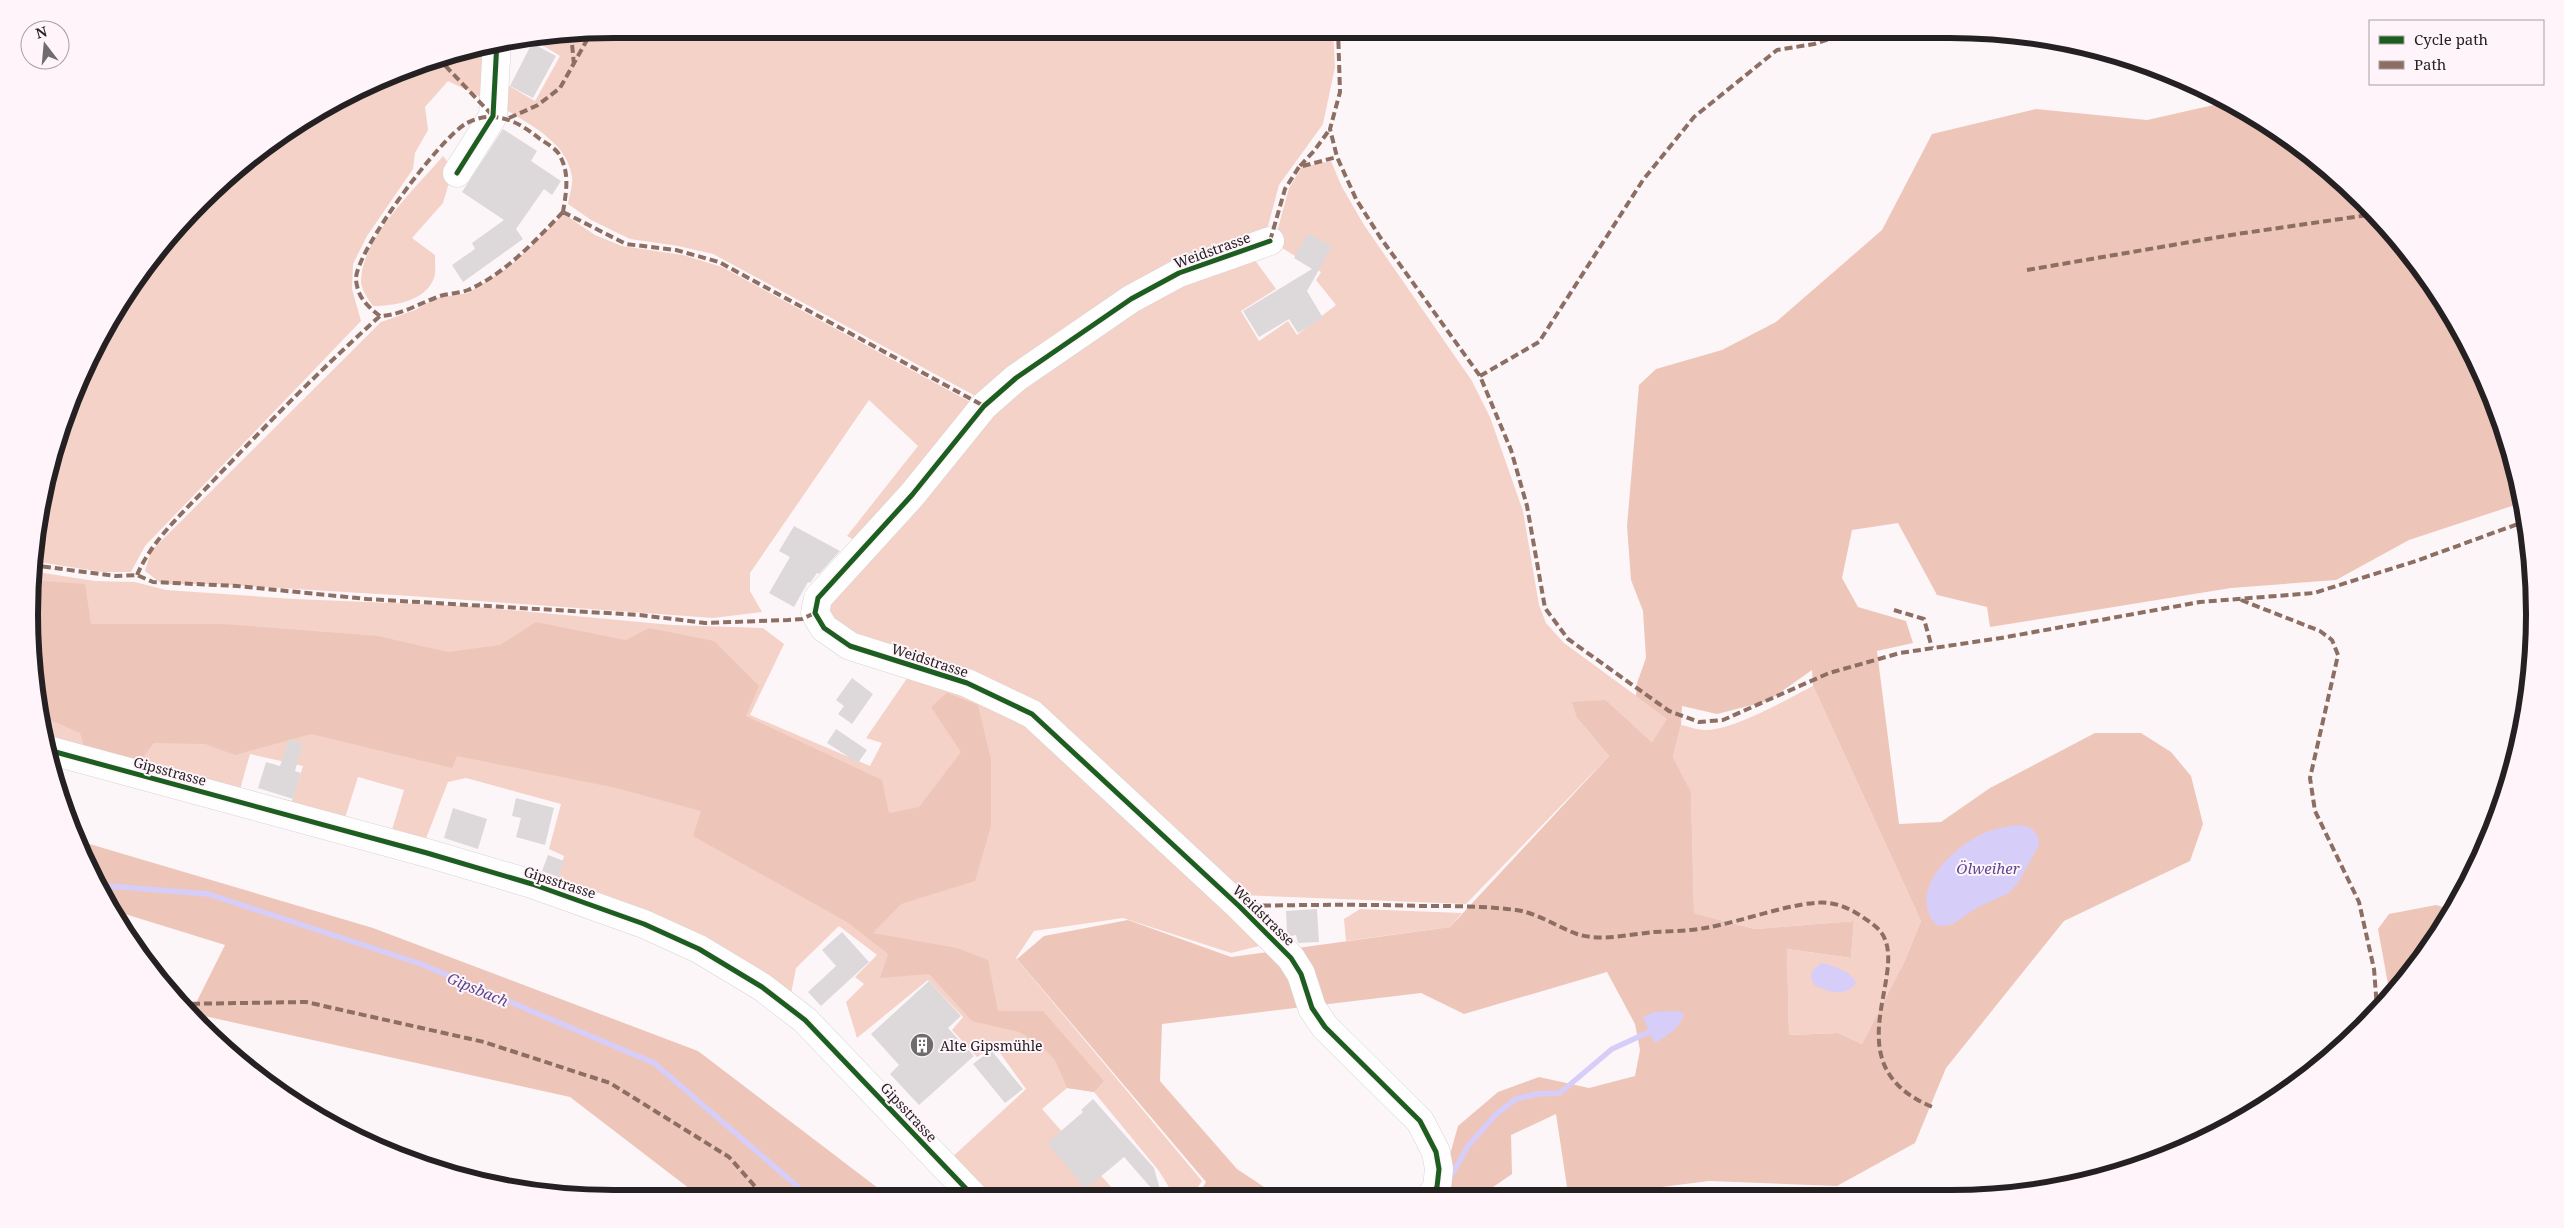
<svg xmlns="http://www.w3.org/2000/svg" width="2564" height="1228" font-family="'Noto Serif',serif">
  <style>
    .green { fill: #f5d2c7 }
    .forest { fill: #edc6b9; fill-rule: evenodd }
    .water { fill: #d7cdf9 }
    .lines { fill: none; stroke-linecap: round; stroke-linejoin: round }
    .stream { stroke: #d7cdf9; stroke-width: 5.5 }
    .building { fill: #ddd9da }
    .minor-casing { stroke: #d8d3d5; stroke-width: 29 }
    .minor { stroke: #fffefe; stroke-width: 28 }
    .quiet { stroke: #8d6e63; stroke-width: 4; stroke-dasharray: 8 4; stroke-linecap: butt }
    .cycleway-casing { stroke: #fef4f9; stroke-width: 8 }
    .cycleway { stroke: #1b5e20; stroke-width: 5 }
    .labels { text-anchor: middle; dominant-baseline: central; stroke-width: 4; stroke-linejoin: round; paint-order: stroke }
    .street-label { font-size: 14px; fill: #252123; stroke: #fef4f9 }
    .poi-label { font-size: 14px; fill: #252123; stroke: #fef4f9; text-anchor: start }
    .water-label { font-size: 15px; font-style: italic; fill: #5a4791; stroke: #fef4f9 }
    .rim { fill: none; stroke: #252123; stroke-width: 6 }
  </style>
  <rect width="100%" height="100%" fill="#fcf6f9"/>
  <path class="green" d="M614,29H1333L1335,67L1323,124L1279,185L1268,226L1259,240L981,399L713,254L678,246L630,239L591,220L568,204C569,196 573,186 572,177C567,142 530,125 503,108L504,83L535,101L560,56L529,37Z
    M491,42L487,100L448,81L425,107L428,130L415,153L413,169L367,236L353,264L352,289L361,321L145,546L131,572H102L32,561L40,500L73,390L127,289L174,228L257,150L322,107L426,60Z
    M443,156L453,169L443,203L412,238L435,255C435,262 436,272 434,278C426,301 394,306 373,306C368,299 362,291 361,282C361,238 416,188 443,156Z
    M1331,161L1342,187L1364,225L1472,381L1490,417L1523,511L1539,605L1546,623L1564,643L1668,719L1652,742L1606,700L1577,718L1609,756L1466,904L1238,895L1032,711L830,626L828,595L986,412L1179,280L1249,252L1276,289L1241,311L1259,341L1288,321L1297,335L1336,305L1316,280L1321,272L1274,243L1289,188L1302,167Z
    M564,214L595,235L622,246L683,255L722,267L974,404L858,542L847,536L918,446L869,400L750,573V591L762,612L713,618L411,596L215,584H162L145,571L151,551L381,322L415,310L436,298L468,293L510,266Z
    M31,571L95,581L135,582L166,590L294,599L466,606L672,625L763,628L784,644L750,715L870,766L882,743L866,738L910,674L1022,715L1267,944L1231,953L1123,918L1034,931L1016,958L1202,1181L1191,1197H1175L1159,1171L1094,1092L1067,1088L1042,1109L1120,1197L987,1198L949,1160L1026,1089L995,1046L977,1057L952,1030L963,1017L928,980L857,1038L846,1002L864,984L855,977L877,955L839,926L796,968L790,999L557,879L564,856L549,849L561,804L466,778L448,782L425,841L391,833L404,790L358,777L344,821L261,803L262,794L292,801L303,766L250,754L239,793L46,744L34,691Z
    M1813,686L1921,921L1905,960L1862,1044L1838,1033L1789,1035L1787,949L1851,958L1854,921L1755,929L1694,913L1691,793L1673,757L1681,725C1688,726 1697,730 1704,730C1735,730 1785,700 1813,686Z
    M1360,909L1462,913L1450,927L1346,941L1344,919Z"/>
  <path class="forest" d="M2227,102L2275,128L2364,200L2437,289L2491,390L2524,502L2409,540L2336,580L2231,588L1990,627L1987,607L1937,595L1898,523L1852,530L1842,578L1858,607L1906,621L1913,643L1877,651L1899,824L1941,822L1990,788L2095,733H2141L2171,752L2191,776L2203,824L2190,861L2064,921L1946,1068L1915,1143L1837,1186L1709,1181L1638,1190L1567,1187L1556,1114L1511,1135L1512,1174L1480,1196H1424L1446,1169L1458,1126L1498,1092L1539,1077L1589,1088L1635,1076L1640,1050L1635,1024L1607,972L1464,1014L1421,993L1162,1024L1160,1081L1237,1169L1279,1197H1197L1206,1182L1017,959L1044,936L1128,920L1231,957L1450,927L1609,756L1577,718L1572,702L1606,700L1652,742L1667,719L1636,696L1637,683L1646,658L1643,611L1631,580L1627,526L1639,385L1656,369L1722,350L1776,322L1882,230L1932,134L2036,109L2147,120ZM1812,670L1813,686L1921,921L1905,960L1862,1044L1838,1033L1789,1035L1787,949L1851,958L1854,921L1755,929L1694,913L1691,792L1673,757L1681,725L1682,706L1717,714L1768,701Z
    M30,580L85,584L91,624H222L378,636L448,652L500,645L536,622L626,640L649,628L714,641L759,686L746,716L882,780L889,813L919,807L961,752L931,707L947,693L978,705L991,760V826L975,881L901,904L873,933L957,948L988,960L998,1011H1043L1104,1081L1094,1092L1067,1088L1055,1060L1038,1043L1019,1032L972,1021L929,974L880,978L888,954L847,922L693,836L701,811L616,788L457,756L452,768L311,734L235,755L205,744L154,743L140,761L85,749L80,733L39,715L34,691Z
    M76,840L373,928L698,1051L891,1198L703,1199L570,1097L191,1013L225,945L112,910L89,873Z
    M2436,905L2450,909L2414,971L2390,995L2378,929L2389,914Z"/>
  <path class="water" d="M2021,825L2031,828L2038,836L2039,845L2018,883L2009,893L1978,907L1953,924L1943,926L1936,925C1907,892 1950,850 1980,835C1992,829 2007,826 2021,825Z
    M1821,963C1832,965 1853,972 1856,983C1846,998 1828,992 1814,985L1811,978L1812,971Z
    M1678,1011L1684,1014C1680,1029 1667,1036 1654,1043L1643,1017L1654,1012Z"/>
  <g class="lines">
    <path class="stream" d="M96,885L208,894L421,964L654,1063L812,1199
      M1452,1174L1468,1146L1496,1114L1516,1099L1537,1094L1560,1093L1612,1049L1649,1032"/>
  </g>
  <path class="building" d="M532,43L556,56L533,98L510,86Z
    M503,129L537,151L531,161L561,181L552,195L544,189L516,229L523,239L463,282L452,265L475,249L472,243L504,220L462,192Z
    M1308,233L1332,247L1307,291L1323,318L1298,333L1289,319L1259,337L1243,311L1312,269L1294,258Z
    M794,526L840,551L819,574L817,573L810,583L808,582L794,607L769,593L790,557L779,551Z
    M852,678L873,694L852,724L838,714L844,706L836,700Z
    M836,729L867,750L858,763L827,743Z
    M289,739L303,744L295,771L301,773L293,799L258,788L266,762L280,766Z
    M516,798L554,808L545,845L516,837L521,818L512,816Z
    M453,808L487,819L478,849L444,838Z
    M548,855L564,861L558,877L542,871Z
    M1317,909L1319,942L1298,943L1296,935L1291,936L1287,932L1286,911Z
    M842,932L869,962L821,1006L808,992L836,966L822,950Z
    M929,981L961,1016L948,1028L974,1056L919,1105L890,1074L899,1065L871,1034Z
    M991,1050L1023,1089L1005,1103L973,1064Z
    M1093,1099L1154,1168L1162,1197H1159L1124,1157L1086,1189L1047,1143L1083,1112L1081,1110Z"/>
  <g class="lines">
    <g class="minor-casing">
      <path id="minor" d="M457,173L493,116L497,41
        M1270,241L1179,273L1131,299L1016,378L984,406L912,495L818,598L815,613L824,628L850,646L967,683L1032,714L1239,906L1291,958L1301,974L1312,1008L1325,1027L1420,1121L1436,1152L1439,1169L1437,1187L1431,1196
        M48,750L427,853L532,884L644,924L699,949L762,987L805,1020L975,1198"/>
    </g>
    <use href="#minor" class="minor"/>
    <path class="quiet" d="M1338,29L1340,92L1330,129L1337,157L1356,199L1380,237L1480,376L1511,450L1527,506L1545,608L1568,639L1669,711L1699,722L1723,720L1829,673L1900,653L2001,638L2200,602L2314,593L2416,561L2526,521
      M571,33L574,65
      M437,57L493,116
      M509,118L538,105L560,88L592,31
      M1300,166L1314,151L1330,129
      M563,212L626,244L676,250L719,262L984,406
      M1270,241L1285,189L1299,167L1337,157
      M2027,270L2237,234L2375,214
      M380,316C367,306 358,298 356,280C354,253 442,135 467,123C494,109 518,121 540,139C546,143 557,149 560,156C570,174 566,193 563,212
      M1480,376L1539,342L1643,180L1694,117L1777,50L1814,44L1859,29
      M31,565L116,576L137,575L153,582L237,586L367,599L640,615L705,623L788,620L802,619L815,613
      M137,575C153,538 185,511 212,482C266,425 322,368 380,316C401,315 416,305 435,298C445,293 458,294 468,290C505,274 536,240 563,212
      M2241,600L2320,631L2332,640L2338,655L2310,778L2315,811L2359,902L2374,969L2377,1008
      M1894,610L1924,619L1932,648
      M1239,906C1300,905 1361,904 1421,906C1453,906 1485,906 1516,910C1538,913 1557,927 1577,934C1600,942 1631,934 1654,932C1673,931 1692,931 1710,927C1740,922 1802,899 1829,903C1846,905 1862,916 1875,926C1921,963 1823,1064 1935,1108
      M180,1004L306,1002L484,1042L610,1083L729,1157L766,1199"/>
    <g class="cycleway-casing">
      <path id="cycleway" d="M457,173L493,116L497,41
        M1270,241L1179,273L1131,299L1016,378L984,406L912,495L818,598L815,613L824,628L850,646L967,683L1032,714L1239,906L1291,958L1301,974L1312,1008L1325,1027L1420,1121L1436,1152L1439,1169L1437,1187L1431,1196
        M48,750L427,853L532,884L644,924L699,949L762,987L805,1020L975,1198"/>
    </g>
    <use href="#cycleway" class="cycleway"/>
  </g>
  <defs>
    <g id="building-disc" transform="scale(1.25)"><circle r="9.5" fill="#706c6e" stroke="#fef4f9"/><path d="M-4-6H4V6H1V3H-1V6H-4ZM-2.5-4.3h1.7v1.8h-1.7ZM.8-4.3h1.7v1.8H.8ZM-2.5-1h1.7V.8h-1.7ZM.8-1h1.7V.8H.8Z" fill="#fff"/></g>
  </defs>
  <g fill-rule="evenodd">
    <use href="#building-disc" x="922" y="1045"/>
  </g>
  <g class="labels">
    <g class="street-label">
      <text transform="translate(1212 250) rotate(-20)">Weidstrasse</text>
      <text transform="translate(930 660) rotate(18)">Weidstrasse</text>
      <text transform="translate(170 771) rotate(15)">Gipsstrasse</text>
      <text transform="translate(560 882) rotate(18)">Gipsstrasse</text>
      <text transform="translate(1264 915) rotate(44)">Weidstrasse</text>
      <text transform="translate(909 1112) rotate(47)">Gipsstrasse</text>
    </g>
    <g class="poi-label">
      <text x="940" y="1045">Alte Gipsmühle</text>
    </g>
    <g class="water-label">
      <text x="1988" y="868">Ölweiher</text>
      <text transform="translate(478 989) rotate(23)">Gipsbach</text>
    </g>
  </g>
  <path d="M0 0H2564V1228H0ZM614 38H1950A576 576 0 0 1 2526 614V614A576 576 0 0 1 1950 1190H614A576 576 0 0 1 38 614V614A576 576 0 0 1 614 38Z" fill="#fef4f9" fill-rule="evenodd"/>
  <path class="rim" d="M614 38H1950A576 576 0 0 1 2526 614V614A576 576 0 0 1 1950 1190H614A576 576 0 0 1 38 614V614A576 576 0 0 1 614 38Z"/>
  <rect x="2369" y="20" width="175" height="65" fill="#fef4f9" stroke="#a7a0a3"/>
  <rect x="2379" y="36" width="25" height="8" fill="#1b5e20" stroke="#a7a0a3"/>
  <text x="2414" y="45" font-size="15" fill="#252123">Cycle path</text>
  <rect x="2379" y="61" width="25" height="8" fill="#8d6e63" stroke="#a7a0a3"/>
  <text x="2414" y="70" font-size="15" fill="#252123">Path</text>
  <g transform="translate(45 45) rotate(344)"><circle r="24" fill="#fef4f9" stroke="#a7a0a3"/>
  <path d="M0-4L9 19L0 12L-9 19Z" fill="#706c6e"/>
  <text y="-8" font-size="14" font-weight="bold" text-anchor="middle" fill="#252123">N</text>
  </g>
</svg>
